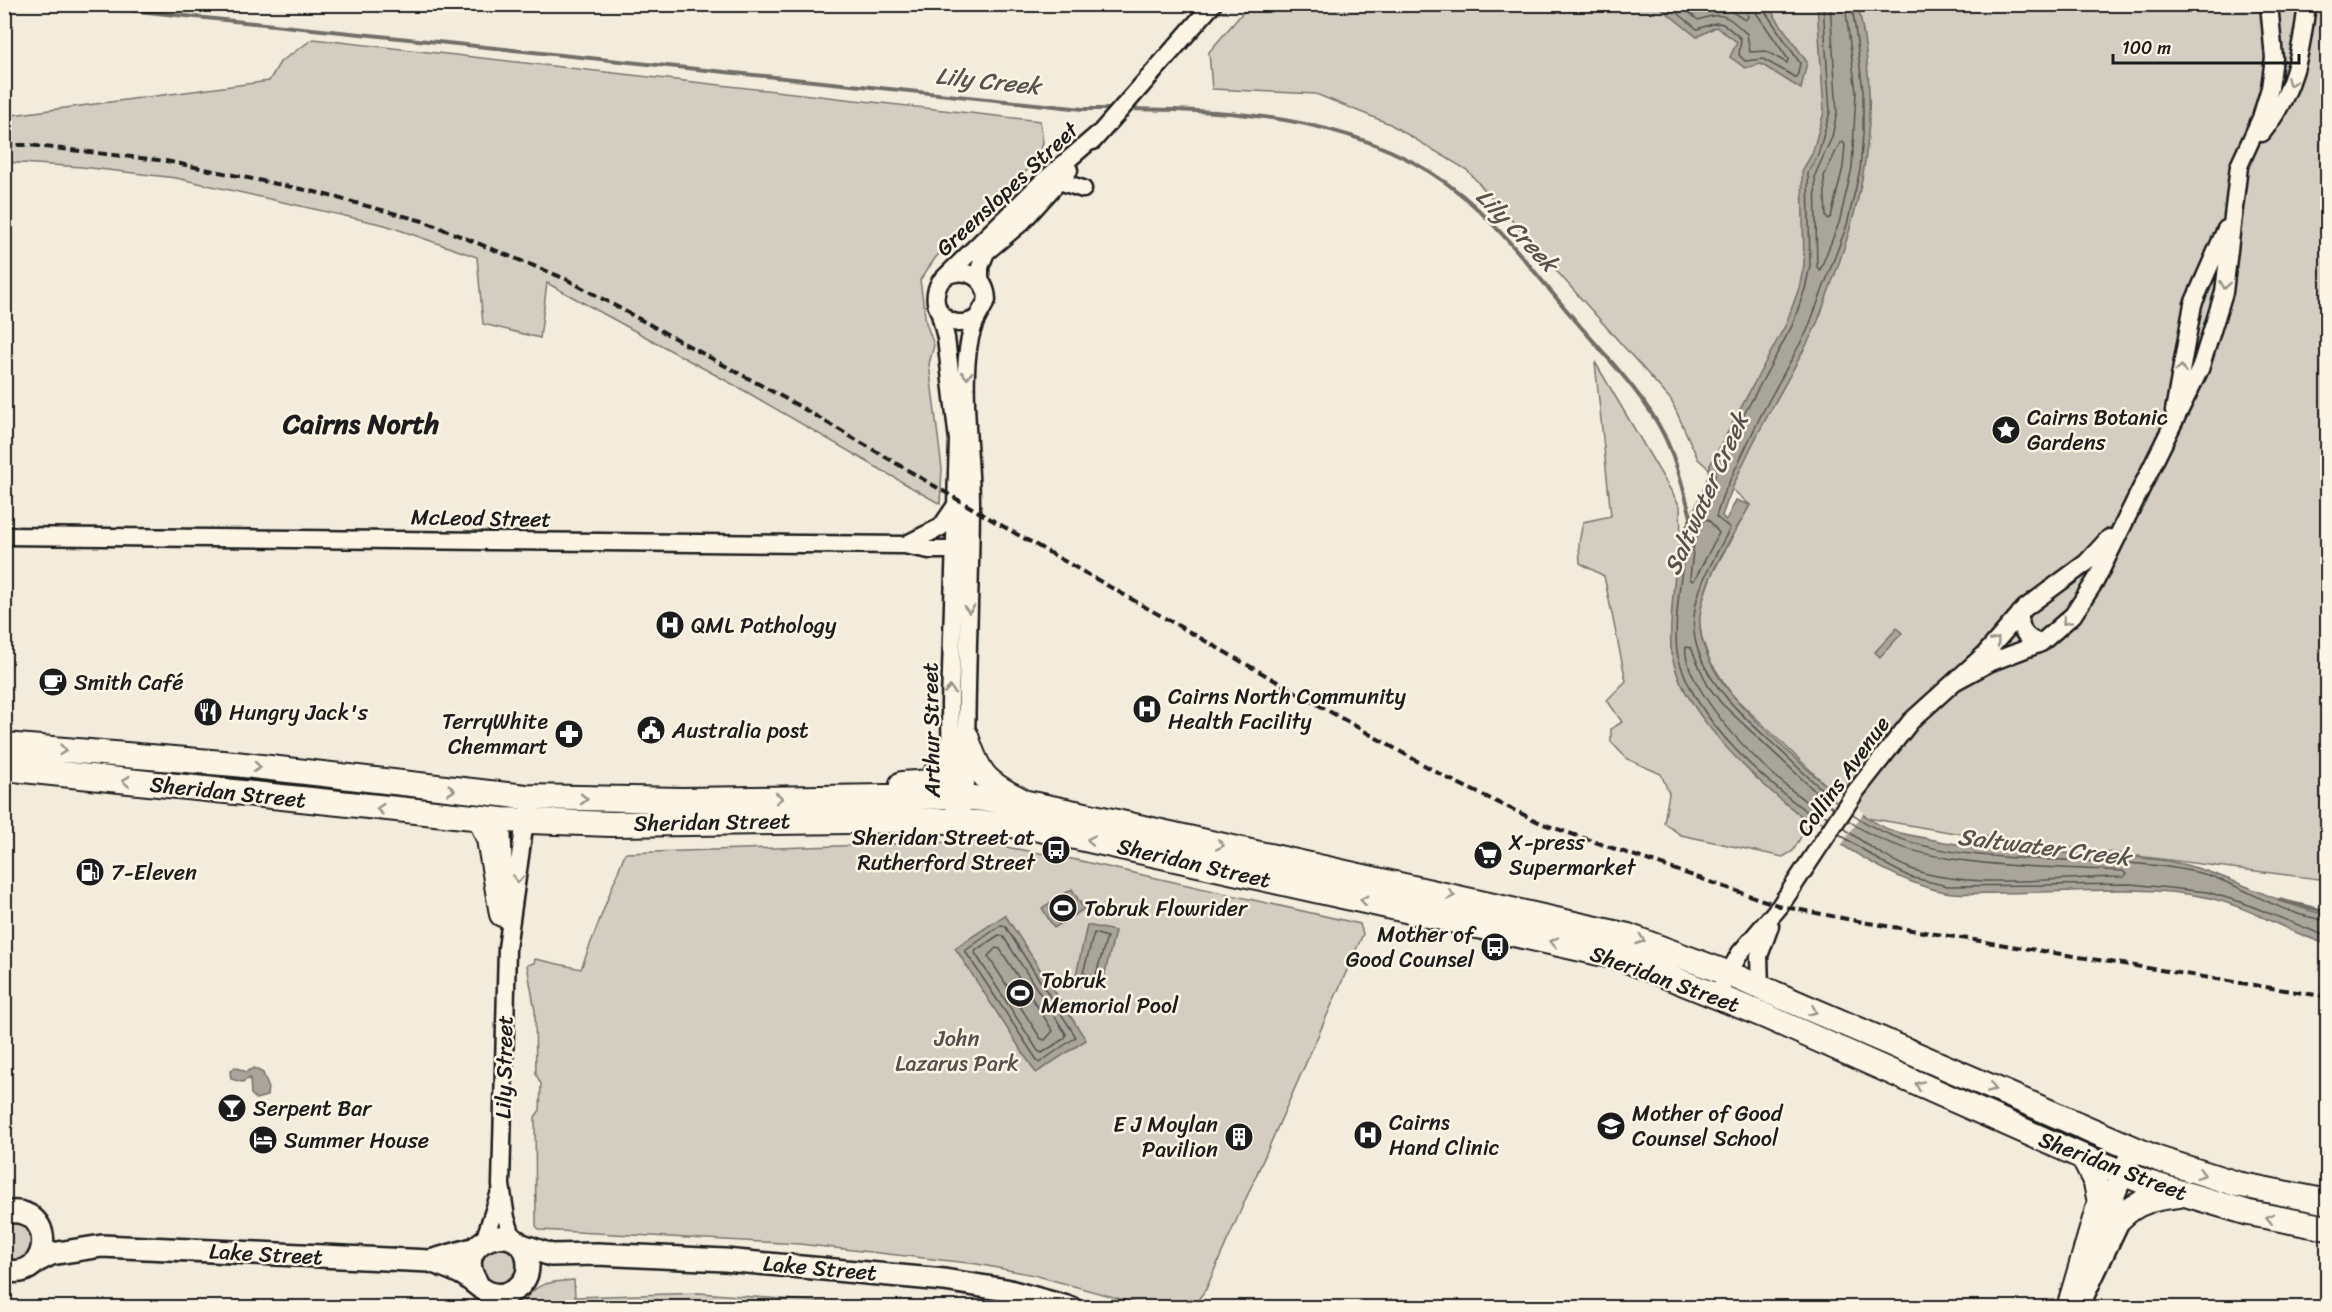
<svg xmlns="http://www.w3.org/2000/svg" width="2332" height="1312" font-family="Sriracha,sans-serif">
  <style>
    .green { fill: #d3cec1; stroke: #78756e; stroke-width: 1.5 }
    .water { fill: #aaa59b; stroke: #716e68; stroke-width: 1.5 }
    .pier { fill: #f3ecdd }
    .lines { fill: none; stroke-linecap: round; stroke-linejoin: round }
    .shore { stroke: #55534f; stroke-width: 1.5 }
    .stream { stroke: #716e68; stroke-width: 4 }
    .minor-casing { stroke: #1c1c1c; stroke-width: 21 }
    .major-casing { stroke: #1c1c1c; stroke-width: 26 }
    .highway-casing { stroke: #1c1c1c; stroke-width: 28 }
    .minor { stroke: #fcf5e5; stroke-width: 16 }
    .major { stroke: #fcf5e5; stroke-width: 21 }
    .highway { stroke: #fcf5e5; stroke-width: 24 }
    .rail { stroke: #1c1c1c; stroke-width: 4; stroke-dasharray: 9 4.5; stroke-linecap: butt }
    .oneway { stroke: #97938b }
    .labels { text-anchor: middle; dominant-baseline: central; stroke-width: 5; stroke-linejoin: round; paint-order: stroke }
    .street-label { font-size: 22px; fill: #1c1c1c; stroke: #fcf5e5 }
    .poi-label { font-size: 22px; fill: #1c1c1c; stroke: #fcf5e5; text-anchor: start }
    .park-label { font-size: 22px; fill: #53514e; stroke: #fcf5e5 }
    .water-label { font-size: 24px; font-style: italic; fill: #55534f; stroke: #fcf5e5 }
    .district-label { font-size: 28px; font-weight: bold; fill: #1c1c1c; stroke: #fcf5e5 }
  </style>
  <rect width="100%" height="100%" fill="#f3ecdd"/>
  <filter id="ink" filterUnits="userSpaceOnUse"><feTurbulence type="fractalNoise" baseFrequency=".0167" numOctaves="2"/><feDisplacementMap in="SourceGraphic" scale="12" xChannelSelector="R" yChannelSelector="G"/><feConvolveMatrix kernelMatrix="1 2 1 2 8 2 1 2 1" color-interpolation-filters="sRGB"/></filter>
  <g filter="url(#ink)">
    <path class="green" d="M1250,4L2327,5V880L1955,833L1868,818L1829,788L1732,695L1710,661L1702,639L1699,618L1704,596L1711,576L1750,505L1698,459L1671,400L1467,170L1390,124L1316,94L1212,89L1209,52Z
      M313,39L1040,121L1043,143L1037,161L936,257L920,280L926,323L934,345L929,364L942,469L940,504L745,391L547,283L540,338L483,324L477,257L385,225L176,178L82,167L5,162V116L269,81L280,62Z
      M1595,362L1680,506L1681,538L1672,612L1671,655L1794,810L1810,821L1793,851L1783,857L1681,835L1664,823L1669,793L1661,774L1627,759L1611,742V729L1622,722L1607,700L1626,681L1604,576L1580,563L1579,543L1583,522L1611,516Z
      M954,842H978L1072,859L1360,924L1363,934L1206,1289L1195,1304L1187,1308L1149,1307L1034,1275L977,1264L799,1244L540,1230L536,1226L535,1117L540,1110L541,1084L536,1074L535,1011L527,965L534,963L535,959L581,969L625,853Z
      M5,1222L26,1223L35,1243L24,1261L5,1262Z
      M492,1244L513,1248L521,1267L510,1285L488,1286L478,1259Z
      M574,1280L575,1297L700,1293L890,1307H521C533,1282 549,1282 574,1280Z"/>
    <path class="water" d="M1657,5H1767L1807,62L1801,89L1761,64L1745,68L1730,57L1737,42L1716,27L1697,37Z
      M1817,5H1858C1880,105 1869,182 1834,277C1826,296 1821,318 1811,336C1781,395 1743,452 1722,516L1726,520L1736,500L1750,505C1731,540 1704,576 1700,616C1698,638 1709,663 1721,680C1744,715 1852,815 1890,830C1901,834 1914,836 1925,838C2002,856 2082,850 2160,860C2221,868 2269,902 2327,915V944C2286,932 2249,906 2205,897C2137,884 2066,893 1998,893C1981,893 1961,895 1945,892C1860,877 1689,744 1672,656C1668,638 1675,553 1682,536C1691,511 1707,491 1710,465L1786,324L1799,288L1804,265L1802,171L1812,154L1824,112Z
      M1897,628L1902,633L1880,657L1875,652Z
      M1072,889L1084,909L1054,928L1042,908Z
      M1005,915L1086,1040L1036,1073L955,948Z
      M1087,925L1115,931L1102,986L1075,980Z
      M235,1067L246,1072L254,1068L263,1073L268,1086L267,1096L256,1099L251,1094L250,1078L242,1082L231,1079L230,1072Z"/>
    <path class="pier" d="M1836,790L1864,812L1841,846L1813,826Z"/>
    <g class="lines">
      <path class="shore" d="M1667,4L1697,29C1723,21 1718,18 1741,39L1739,55L1745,61L1763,59L1797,78L1800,63L1764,10L1763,4
        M1679,4L1698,20C1724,11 1726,15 1747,34L1750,52L1766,51L1787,63L1788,59L1757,14L1755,4
        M1693,4L1700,10C1721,1 1728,10 1745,20L1748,17L1746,4
        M1823,4L1830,112L1818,155L1808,173L1810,265L1805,289L1792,326L1716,466C1715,472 1715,479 1714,484C1708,504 1690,521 1686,542C1682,569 1672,631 1678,656C1696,724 1768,785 1823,823
        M1830,4L1837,112L1832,137L1815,175L1817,267L1820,270L1839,223L1852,168L1856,92L1845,4
        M1843,142L1845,145L1843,167L1831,217L1828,219L1826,217L1824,176L1840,143Z
        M1708,519L1719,533L1695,579L1692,581L1690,578L1694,542L1704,520Z
        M1837,802C1818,787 1801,770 1783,753C1746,718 1688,673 1694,616C1697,584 1716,556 1730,528L1716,517L1722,497L1761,415L1807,331L1847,225L1860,170L1863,134V91L1852,4
        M1853,814C1937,879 2102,847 2204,874C2246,886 2283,917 2328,920
        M1827,817C1776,781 1727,737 1696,682C1691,672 1684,658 1686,647L1691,648L1708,686L1722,704L1833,808
        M1843,828C1865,843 1889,861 1914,870C1971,890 2062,877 2123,877L2126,874L2123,871C2041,865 1915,872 1848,820
        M1839,834L1885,864L1910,877L1947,886L2131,884L2207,892L2241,902L2328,937
        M1068,898L1074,908L1055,918L1052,909Z
        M1001,925L1005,926L1076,1037L1039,1063L965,951Z
        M1094,933L1107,937L1095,978L1083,973Z
        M999,935L1003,936L1066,1034L1065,1038L1042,1053L1038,1051L975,953L976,950Z
        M996,948L1000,949L1053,1031L1045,1040L1041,1039L988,956Z"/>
      <path class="stream" d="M70,4L1083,109H1114
        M1127,109C1243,110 1370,118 1463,196C1503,230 1535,273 1569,313C1598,348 1644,394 1664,435C1677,462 1684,491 1692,521
        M2279,900L2328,912"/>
      <g class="minor-casing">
        <path id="minor" d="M2262,133C2294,93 2301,54 2307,4
          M1093,141L1213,4
          M1052,185L1059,181L1083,189
          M946,276C966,267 986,277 987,300L977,318C951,334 925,309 940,282L1040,184L1098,134
          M980,281V267L986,252L1022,222L1069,170
          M940,314L946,338L958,440L950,704L951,796L958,820
          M2174,411L2193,304L2226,229
          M4,536L904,545L929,550H969
          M905,545L941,527L956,505
          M2020,613C2019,629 2025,639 2041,643
          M1954,682L1989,663L2041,643L2073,615L2096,580L2200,369L2224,292L2239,166L2261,118L2270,88L2274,58L2269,4
          M963,806L966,798C965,701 970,604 971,507C972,457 955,360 977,318
          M502,820L504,876
          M1760,987L1759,956L1770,926
          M1716,996L1740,953L1780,906L1856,791L1911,721L1985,654L2025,608L2086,563L2109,538
          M513,1239L506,1218L501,1185L507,948L525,821
          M484,1241L499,1195
          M500,1308L513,1291"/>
      </g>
      <g class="major-casing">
        <path id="major" d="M4,1213C56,1201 55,1283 4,1270
          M2101,1226L2133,1149
          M519,1244L551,1255L597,1254L725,1260L944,1280L1006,1290L1071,1308
          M37,1261L51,1254L102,1246L430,1261L476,1248
          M430,1261C441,1265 454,1269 464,1275C473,1281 481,1290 490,1293C509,1299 529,1284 528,1265C528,1216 447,1237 477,1283
          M2077,1308L2122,1213"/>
      </g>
      <g class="highway-casing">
        <path id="highway" d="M966,736C978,773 984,782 1019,799
          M4,745L235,764L526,797L683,800L951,796L1027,803L1085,815L1628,936L1727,973L2158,1159L2237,1184L2328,1202
          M4,768L502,820L611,824L930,820L1026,826L1622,958L1763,1015L2083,1157L2145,1182L2249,1213L2328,1228
          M902,784L931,782L950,748
          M480,818L489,839L502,914
          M2120,1218C2138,1200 2155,1198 2179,1195
          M2069,1308L2100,1202L2096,1183L2083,1157"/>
      </g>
      <use href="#minor" class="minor"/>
      <use href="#major" class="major"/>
      <use href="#highway" class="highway"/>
      <path class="rail" d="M4,145H28L166,161L315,192L423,221L566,279L799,406L999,524L1447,778L1543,824L1780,906L1868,923L2328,997"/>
    </g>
    <defs><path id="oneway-chevron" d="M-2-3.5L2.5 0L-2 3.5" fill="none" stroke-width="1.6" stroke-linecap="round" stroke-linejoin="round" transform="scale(1.5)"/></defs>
    <g class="oneway">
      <use href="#oneway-chevron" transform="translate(2291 82) rotate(113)"/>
      <use href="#oneway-chevron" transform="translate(2225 285) rotate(99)"/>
      <use href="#oneway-chevron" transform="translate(2181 369) rotate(-81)"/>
      <use href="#oneway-chevron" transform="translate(967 375) rotate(90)"/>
      <use href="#oneway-chevron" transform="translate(969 609) rotate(90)"/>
      <use href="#oneway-chevron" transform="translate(2066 621) rotate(133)"/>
      <use href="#oneway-chevron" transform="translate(1996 641) rotate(-50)"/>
      <use href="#oneway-chevron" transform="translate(950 690) rotate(-88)"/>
      <use href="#oneway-chevron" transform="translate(63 750) rotate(5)"/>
      <use href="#oneway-chevron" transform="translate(257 767) rotate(7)"/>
      <use href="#oneway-chevron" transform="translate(126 781) rotate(-175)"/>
      <use href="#oneway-chevron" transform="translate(451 790) rotate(6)"/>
      <use href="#oneway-chevron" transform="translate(779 798)"/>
      <use href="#oneway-chevron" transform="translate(584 799)"/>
      <use href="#oneway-chevron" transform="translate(380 809) rotate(-175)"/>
      <use href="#oneway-chevron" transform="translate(1091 840) rotate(-168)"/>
      <use href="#oneway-chevron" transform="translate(1220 845) rotate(12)"/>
      <use href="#oneway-chevron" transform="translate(518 879) rotate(98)"/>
      <use href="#oneway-chevron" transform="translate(1451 895) rotate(12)"/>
      <use href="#oneway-chevron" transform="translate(1364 900) rotate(-168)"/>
      <use href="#oneway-chevron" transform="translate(1641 940) rotate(19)"/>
      <use href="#oneway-chevron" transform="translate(1554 942) rotate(-168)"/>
      <use href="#oneway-chevron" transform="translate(1813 1011) rotate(24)"/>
      <use href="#oneway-chevron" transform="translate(1919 1085) rotate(-156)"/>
      <use href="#oneway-chevron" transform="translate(1992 1088) rotate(23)"/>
      <use href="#oneway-chevron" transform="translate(2201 1174) rotate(16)"/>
      <use href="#oneway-chevron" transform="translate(2270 1218) rotate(-167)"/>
    </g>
  </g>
  <defs>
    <g id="sight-disc" transform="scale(1.5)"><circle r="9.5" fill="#1c1c1c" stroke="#fcf5e5"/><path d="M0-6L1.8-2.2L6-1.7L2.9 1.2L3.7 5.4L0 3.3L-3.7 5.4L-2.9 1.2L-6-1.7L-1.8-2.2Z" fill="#fff"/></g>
    <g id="hospital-disc" transform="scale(1.5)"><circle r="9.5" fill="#1c1c1c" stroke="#fcf5e5"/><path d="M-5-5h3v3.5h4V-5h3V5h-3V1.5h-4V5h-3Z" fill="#fff"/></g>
    <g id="cafe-disc" transform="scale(1.5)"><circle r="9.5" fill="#1c1c1c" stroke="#fcf5e5"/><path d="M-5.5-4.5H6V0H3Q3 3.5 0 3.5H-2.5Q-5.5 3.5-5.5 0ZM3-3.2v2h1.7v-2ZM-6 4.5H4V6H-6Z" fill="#fff"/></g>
    <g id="restaurant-disc" transform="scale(1.5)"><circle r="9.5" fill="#1c1c1c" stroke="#fcf5e5"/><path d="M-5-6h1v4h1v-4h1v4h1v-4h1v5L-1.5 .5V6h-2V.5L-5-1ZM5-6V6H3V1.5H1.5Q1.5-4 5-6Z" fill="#fff"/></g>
    <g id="civic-disc" transform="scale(1.5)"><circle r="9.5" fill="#1c1c1c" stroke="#fcf5e5"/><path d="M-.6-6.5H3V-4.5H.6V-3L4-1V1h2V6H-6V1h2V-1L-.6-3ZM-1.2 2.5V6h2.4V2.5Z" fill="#fff"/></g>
    <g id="pharmacy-disc" transform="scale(1.5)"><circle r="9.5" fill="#1c1c1c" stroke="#fcf5e5"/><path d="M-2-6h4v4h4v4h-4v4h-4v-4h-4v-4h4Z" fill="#fff"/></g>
    <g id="bus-disc" transform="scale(1.5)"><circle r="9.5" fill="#1c1c1c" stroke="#fcf5e5"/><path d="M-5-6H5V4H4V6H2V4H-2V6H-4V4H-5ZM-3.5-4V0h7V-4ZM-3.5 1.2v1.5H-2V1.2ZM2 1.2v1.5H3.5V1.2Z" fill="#fff"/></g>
    <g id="supermarket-disc" transform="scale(1.5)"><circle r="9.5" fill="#1c1c1c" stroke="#fcf5e5"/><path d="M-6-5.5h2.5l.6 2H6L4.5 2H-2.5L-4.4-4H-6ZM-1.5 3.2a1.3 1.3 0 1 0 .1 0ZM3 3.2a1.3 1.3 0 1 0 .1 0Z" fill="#fff"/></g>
    <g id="fuel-disc" transform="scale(1.5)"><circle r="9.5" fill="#1c1c1c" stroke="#fcf5e5"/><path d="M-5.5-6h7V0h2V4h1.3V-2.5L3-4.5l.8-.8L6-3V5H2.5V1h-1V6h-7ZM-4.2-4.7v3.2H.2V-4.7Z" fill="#fff"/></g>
    <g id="stadium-disc" transform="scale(1.5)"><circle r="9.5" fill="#1c1c1c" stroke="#fcf5e5"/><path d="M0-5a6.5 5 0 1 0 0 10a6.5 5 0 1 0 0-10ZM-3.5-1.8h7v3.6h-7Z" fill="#fff"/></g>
    <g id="bar-disc" transform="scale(1.5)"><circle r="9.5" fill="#1c1c1c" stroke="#fcf5e5"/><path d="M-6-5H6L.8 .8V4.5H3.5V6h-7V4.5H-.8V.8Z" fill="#fff"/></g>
    <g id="school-disc" transform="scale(1.5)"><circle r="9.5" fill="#1c1c1c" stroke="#fcf5e5"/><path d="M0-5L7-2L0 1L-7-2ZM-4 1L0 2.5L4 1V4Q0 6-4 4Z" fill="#fff"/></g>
    <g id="building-disc" transform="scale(1.5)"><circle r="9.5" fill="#1c1c1c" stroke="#fcf5e5"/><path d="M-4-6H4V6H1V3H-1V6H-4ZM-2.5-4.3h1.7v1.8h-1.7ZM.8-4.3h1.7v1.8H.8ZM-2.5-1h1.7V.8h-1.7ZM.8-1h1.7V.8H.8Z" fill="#fff"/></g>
    <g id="hotel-disc" transform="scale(1.5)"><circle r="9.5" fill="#1c1c1c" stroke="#fcf5e5"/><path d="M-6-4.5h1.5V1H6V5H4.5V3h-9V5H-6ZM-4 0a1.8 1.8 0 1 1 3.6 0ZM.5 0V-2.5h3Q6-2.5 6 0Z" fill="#fff"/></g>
  </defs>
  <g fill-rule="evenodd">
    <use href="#sight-disc" x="2006" y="430"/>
    <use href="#hospital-disc" x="670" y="625"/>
    <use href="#cafe-disc" x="53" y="682"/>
    <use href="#hospital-disc" x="1147" y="709"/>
    <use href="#restaurant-disc" x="208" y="712"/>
    <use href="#civic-disc" x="651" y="730"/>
    <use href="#pharmacy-disc" x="569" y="734"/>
    <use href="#bus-disc" x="1056" y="850"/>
    <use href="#supermarket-disc" x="1488" y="855"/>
    <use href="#fuel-disc" x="90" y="872"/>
    <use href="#stadium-disc" x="1063" y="908"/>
    <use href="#bus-disc" x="1495" y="947"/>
    <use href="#stadium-disc" x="1020" y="993"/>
    <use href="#bar-disc" x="232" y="1108"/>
    <use href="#school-disc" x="1611" y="1126"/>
    <use href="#hospital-disc" x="1368" y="1135"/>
    <use href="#building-disc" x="1239" y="1137"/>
    <use href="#hotel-disc" x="263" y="1140"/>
  </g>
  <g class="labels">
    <g class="street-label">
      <text transform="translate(1007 189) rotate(-43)">Greenslopes Street</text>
      <text transform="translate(481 518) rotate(1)">McLeod Street</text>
      <text transform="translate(931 730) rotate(-91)">Arthur Street</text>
      <text transform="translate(1843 776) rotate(-54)">Collins Avenue</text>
      <text transform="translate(228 792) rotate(6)">Sheridan Street</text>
      <text transform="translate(712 822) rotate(-1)">Sheridan Street</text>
      <text transform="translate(1194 863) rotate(13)">Sheridan Street</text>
      <text transform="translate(1665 979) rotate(20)">Sheridan Street</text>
      <text transform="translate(504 1067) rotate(-89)">Lily Street</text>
      <text transform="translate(2113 1166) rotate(21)">Sheridan Street</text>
      <text transform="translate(266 1254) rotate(3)">Lake Street</text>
      <text transform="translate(820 1268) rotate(5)">Lake Street</text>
    </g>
    <g class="poi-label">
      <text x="2027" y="417">Cairns Botanic<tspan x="2027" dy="25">Gardens</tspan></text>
      <text x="691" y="625">QML Pathology</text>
      <text x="74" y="682">Smith Café</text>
      <text x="1168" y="696">Cairns North Community<tspan x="1168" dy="25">Health Facility</tspan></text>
      <text x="229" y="712">Hungry Jack's</text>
      <text x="548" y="721" text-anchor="end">TerryWhite<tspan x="548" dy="25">Chemmart</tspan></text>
      <text x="672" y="730">Australia post</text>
      <text x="1035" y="837" text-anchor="end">Sheridan Street at<tspan x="1035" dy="25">Rutherford Street</tspan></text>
      <text x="1509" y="842">X-press<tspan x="1509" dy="25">Supermarket</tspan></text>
      <text x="111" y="872">7-Eleven</text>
      <text x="1084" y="908">Tobruk Flowrider</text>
      <text x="1474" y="934" text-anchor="end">Mother of<tspan x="1474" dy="25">Good Counsel</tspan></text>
      <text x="1041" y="980">Tobruk<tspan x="1041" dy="25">Memorial Pool</tspan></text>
      <text x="253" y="1108">Serpent Bar</text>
      <text x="1632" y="1113">Mother of Good<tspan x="1632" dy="25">Counsel School</tspan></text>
      <text x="1389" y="1122">Cairns<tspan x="1389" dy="25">Hand Clinic</tspan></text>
      <text x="1218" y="1124" text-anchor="end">E J Moylan<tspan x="1218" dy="25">Pavilion</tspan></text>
      <text x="284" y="1140">Summer House</text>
    </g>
    <g class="park-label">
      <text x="957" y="1038">John<tspan x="957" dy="25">Lazarus Park</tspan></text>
    </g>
    <g class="water-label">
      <text transform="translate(988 81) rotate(6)">Lily Creek</text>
      <text transform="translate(1517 230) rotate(46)">Lily Creek</text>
      <text transform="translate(1706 494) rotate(-66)">Saltwater Creek</text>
      <text transform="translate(2044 847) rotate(7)">Saltwater Creek</text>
    </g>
    <g class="district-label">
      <text x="361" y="423">Cairns North</text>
    </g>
  </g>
  <rect width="2332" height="1312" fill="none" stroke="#fcf5e5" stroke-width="24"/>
  <rect x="12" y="12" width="2308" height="1288" fill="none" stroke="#1c1c1c" stroke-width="2" filter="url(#ink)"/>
  <path d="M2113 54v9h186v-9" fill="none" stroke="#1c1c1c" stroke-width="3"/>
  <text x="2122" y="54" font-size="18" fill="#1c1c1c" stroke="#fcf5e5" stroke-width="4.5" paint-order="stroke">100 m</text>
</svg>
